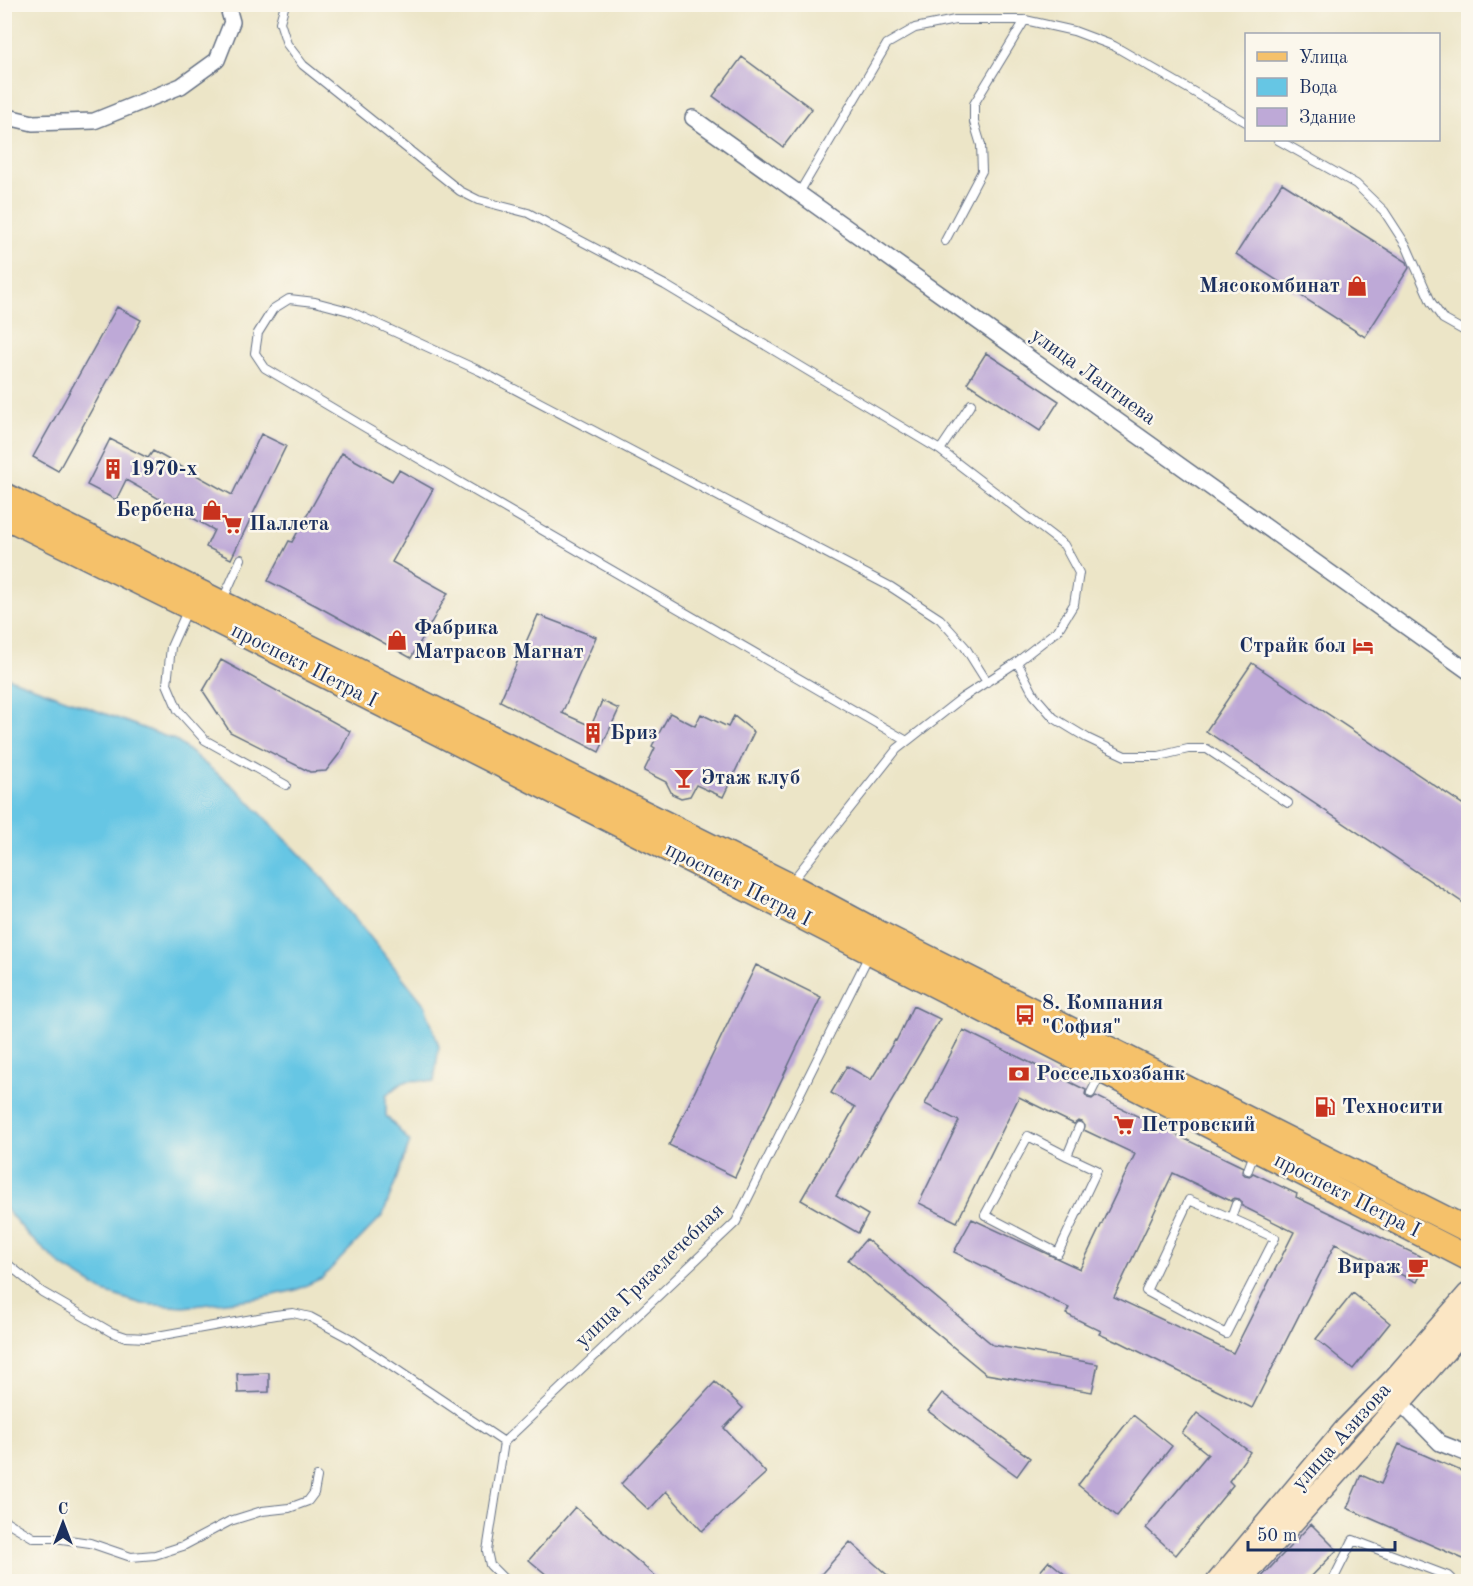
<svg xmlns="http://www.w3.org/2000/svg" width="1473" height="1586" font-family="'Old Standard TT',serif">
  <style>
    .water { fill: #66c6e4; stroke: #407aa1; stroke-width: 1.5 }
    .building { fill: #bea9d7; fill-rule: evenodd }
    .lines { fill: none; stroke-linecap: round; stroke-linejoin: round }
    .service-casing { stroke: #646f83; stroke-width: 10 }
    .minor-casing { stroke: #646f83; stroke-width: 18 }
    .secondary-casing { stroke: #646f83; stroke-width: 24 }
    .primary-casing { stroke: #646f83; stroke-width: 27 }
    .service { stroke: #fff; stroke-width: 8 }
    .minor { stroke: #fff; stroke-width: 15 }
    .secondary { stroke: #fbe6c4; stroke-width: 21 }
    .primary { stroke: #f5c16b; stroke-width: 24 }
    .labels { text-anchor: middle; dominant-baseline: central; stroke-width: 5; stroke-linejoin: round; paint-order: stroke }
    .poi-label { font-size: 21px; font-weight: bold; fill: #1b2f5e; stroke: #fbf7ec; text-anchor: start }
    .street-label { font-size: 21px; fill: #1b2f5e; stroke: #fbf7ec }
  </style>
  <rect width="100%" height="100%" fill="#fbf7ec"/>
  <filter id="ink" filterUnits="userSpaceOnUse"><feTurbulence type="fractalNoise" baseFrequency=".0167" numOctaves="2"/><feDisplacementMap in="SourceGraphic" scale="12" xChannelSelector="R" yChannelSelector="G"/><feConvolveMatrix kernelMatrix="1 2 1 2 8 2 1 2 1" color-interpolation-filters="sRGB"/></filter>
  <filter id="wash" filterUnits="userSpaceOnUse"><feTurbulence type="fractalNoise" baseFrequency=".008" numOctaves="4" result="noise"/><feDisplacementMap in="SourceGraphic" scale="24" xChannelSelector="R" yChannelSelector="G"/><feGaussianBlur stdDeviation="1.35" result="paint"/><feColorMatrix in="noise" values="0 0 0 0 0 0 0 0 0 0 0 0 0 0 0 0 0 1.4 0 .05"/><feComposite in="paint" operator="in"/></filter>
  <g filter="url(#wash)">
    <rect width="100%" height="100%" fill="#ece5c7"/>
    <path class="water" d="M4,676L175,740L239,791L321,876L425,1005L439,1046L434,1082C409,1079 404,1078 386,1096V1116L410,1142L383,1215L322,1278L296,1290L260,1298L184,1307L142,1304L104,1292L63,1267L29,1236L5,1208Z"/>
    <g id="blocks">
      <path class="building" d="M742,57L812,109L783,147L713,96Z
        M1282,183L1407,262L1409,268L1365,337L1236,254Z
        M117,307L141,320L58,471L33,457Z
        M986,353L1059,401L1040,431L967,383Z
        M261,434L286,446L231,559L206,547L214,530L126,480L116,500L87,485L110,439L148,458L153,451L232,495Z
        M342,453L392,481L399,470L433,489L392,562L448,593L411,658L317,606L268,581L289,541L292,542Z
        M538,615L596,637L562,713L591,726L602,701L619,709L599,752L500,701Z
        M221,660L350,731L340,753L326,771L310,772L230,732L203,691Z
        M1252,663L1468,808V906L1206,731Z
        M670,713L695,726L701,714L728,727L734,716L754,732L723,797L696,785L690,796L681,798L672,794L666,782L644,771L655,748L652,746Z
        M756,965L821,997L735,1177L669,1145Z
        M913,1006L940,1019L836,1196L868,1215L858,1233L801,1200L855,1107L831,1093L847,1066L871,1080L895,1040L896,1041Z
        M963,1030L1086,1090L1085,1094L1088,1098L1092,1099L1096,1096L1243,1167L1242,1172L1245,1175L1250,1176L1253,1173L1297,1194L1296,1197L1428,1260L1417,1282L1335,1244L1252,1408L1118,1341L1117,1342L1099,1334L1101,1331L1066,1314L1069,1308L954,1252L972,1219L1080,1269L1135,1154L1084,1130L1085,1126L1082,1122L1078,1121L1074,1124L1019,1097L957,1222L919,1203L959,1121L925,1104ZM1173,1173L1231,1201L1234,1198L1239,1199L1242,1202V1206L1294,1232L1233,1353L1114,1297Z
        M866,1239L993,1345L1098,1364L1092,1392L986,1374L848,1260Z
        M1353,1293L1390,1323L1353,1369L1316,1339Z
        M269,1373V1392L238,1393L237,1374Z
        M715,1382L743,1408L724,1428L766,1473L702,1531L666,1491L649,1510L621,1484Z
        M942,1393L1030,1458L1017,1476L928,1411Z
        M1197,1413L1250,1452L1229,1481L1233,1485L1176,1555L1146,1528L1208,1454L1182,1433Z
        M1133,1415L1172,1446L1117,1516L1078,1485Z
        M1399,1444L1468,1474V1561L1347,1508L1361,1475L1381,1484Z
        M575,1507L661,1581H554L529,1560Z
        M1311,1524L1337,1550L1307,1581H1258Z
        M850,1542L894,1581H815Z
        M1049,1561L1073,1581H1032Z"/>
    </g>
  </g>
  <g filter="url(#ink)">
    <use href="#blocks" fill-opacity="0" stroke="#646f83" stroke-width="1.5"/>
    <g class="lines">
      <g class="service-casing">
        <path id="service" d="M285,4L280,22L287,44L303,65L460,191L478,200L528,213L665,285L940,450
          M1278,140L1356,184L1384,211L1406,245L1431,302L1443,319L1468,333
          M799,193L887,44L915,28L955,20H1025L1074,31L1114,46L1246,122
          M945,241L982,171L981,145L974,122V104L1025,20
          M222,602L241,559
          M187,611L171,647L167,684L178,710L205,740L286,785
          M1017,662L1034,695L1054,718L1087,738L1125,756H1159L1188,749H1207L1288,803
          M907,741L366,428L265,368L255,353L258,333L273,309L289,299L315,302L349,311L480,371L891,587L940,619L965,647L987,682
          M790,884L897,749L962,698L1017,662L1058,630L1074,604L1079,573L1064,545L940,450L971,404
          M1091,1093L1100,1075
          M1067,1156L1028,1136L985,1215L1058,1253L1097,1170L1067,1156L1079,1127
          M1248,1170L1255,1151
          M1231,1218L1189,1200L1146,1291L1226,1334L1275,1238L1231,1218L1236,1204
          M4,1261L42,1292L111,1332L126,1337L146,1338L275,1315L293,1313L310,1317L351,1339L504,1442
          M4,1520L34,1538H55L90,1543L131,1557L155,1555L183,1546L230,1521L262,1511L289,1508L308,1501L314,1493L317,1477
          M507,1582L490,1565L487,1551L504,1442L736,1222L869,955
          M1332,1582L1353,1540L1448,1576L1454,1582"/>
      </g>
      <g class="minor-casing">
        <path id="minor" d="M4,116L33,123L94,121L181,86L217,60L232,22L227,4
          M693,118L1468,671
          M1394,1396L1440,1443L1468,1454"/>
      </g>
      <g class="secondary-casing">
        <path id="secondary" d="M1217,1582L1346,1428L1394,1379L1468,1294
          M1239,1582C1316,1496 1393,1412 1468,1325"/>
      </g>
      <g class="primary-casing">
        <path id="primary" d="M4,495L789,885L873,930L1468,1230
          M4,516L189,607L798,915L1468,1258"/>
      </g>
      <use href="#service" class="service"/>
      <use href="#minor" class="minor"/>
      <use href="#secondary" class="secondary"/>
      <use href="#primary" class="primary"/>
    </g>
  </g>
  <defs>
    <g id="shop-bare" transform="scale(1.62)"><path d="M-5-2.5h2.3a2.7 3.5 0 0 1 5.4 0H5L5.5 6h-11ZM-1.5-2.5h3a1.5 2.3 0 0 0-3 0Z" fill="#c8321e" stroke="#fbf7ec" stroke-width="2.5" paint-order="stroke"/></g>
    <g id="building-bare" transform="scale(1.62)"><path d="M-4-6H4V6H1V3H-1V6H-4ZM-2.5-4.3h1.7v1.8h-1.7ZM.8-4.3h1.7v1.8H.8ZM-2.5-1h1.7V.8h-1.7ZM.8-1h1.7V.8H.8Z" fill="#c8321e" stroke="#fbf7ec" stroke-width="2.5" paint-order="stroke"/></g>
    <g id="supermarket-bare" transform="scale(1.62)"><path d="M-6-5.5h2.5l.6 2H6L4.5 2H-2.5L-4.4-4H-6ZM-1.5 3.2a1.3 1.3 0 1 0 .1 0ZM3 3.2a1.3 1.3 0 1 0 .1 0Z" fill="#c8321e" stroke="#fbf7ec" stroke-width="2.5" paint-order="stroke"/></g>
    <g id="hotel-bare" transform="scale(1.62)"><path d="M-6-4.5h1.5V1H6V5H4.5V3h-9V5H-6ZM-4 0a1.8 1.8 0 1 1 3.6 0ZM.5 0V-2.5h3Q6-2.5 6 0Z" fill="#c8321e" stroke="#fbf7ec" stroke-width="2.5" paint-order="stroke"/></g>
    <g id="bar-bare" transform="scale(1.62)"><path d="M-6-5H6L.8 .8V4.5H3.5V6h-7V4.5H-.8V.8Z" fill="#c8321e" stroke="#fbf7ec" stroke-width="2.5" paint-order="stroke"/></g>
    <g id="bus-bare" transform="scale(1.62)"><path d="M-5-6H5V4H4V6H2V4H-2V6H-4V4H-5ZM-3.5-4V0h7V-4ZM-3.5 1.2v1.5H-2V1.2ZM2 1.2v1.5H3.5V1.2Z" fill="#c8321e" stroke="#fbf7ec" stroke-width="2.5" paint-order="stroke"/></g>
    <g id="bank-bare" transform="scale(1.62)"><path d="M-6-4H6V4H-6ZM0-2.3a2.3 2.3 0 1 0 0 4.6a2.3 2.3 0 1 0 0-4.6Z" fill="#c8321e" stroke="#fbf7ec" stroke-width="2.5" paint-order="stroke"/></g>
    <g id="fuel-bare" transform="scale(1.62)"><path d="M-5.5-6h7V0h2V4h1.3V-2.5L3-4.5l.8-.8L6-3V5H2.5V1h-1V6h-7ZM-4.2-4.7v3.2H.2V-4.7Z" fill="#c8321e" stroke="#fbf7ec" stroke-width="2.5" paint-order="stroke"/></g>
    <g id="cafe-bare" transform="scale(1.62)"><path d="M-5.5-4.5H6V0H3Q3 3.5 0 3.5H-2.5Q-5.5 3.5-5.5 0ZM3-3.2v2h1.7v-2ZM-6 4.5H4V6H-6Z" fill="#c8321e" stroke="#fbf7ec" stroke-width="2.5" paint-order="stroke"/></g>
  </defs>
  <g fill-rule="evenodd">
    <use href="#shop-bare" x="1357" y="286"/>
    <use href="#building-bare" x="113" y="469"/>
    <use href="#shop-bare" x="212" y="510"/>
    <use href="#supermarket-bare" x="232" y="524"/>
    <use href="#shop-bare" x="397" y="640"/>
    <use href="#hotel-bare" x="1363" y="646"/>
    <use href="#building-bare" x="593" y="733"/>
    <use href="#bar-bare" x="684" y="778"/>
    <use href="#bus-bare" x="1025" y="1015"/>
    <use href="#bank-bare" x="1019" y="1074"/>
    <use href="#fuel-bare" x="1325" y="1107"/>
    <use href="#supermarket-bare" x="1124" y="1125"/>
    <use href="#cafe-bare" x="1418" y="1267"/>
  </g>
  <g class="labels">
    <g class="poi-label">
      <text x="1340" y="286" text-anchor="end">Мясокомбинат</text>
      <text x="130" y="469">1970-х</text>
      <text x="195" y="510" text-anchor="end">Бербена</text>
      <text x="249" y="524">Паллета</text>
      <text x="414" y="628">Фабрика<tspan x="414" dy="24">Матрасов Магнат</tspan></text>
      <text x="1346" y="646" text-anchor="end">Страйк бол</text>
      <text x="610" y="733">Бриз</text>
      <text x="701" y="778">Этаж клуб</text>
      <text x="1042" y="1003">8. Компания<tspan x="1042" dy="24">"София"</tspan></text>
      <text x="1036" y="1074">Россельхозбанк</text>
      <text x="1342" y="1107">Техносити</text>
      <text x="1141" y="1125">Петровский</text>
      <text x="1401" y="1267" text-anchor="end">Вираж</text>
    </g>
    <g class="street-label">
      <text transform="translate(1093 377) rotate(36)">улица Лаптиева</text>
      <text transform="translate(304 666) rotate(27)">проспект Петра I</text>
      <text transform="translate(738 885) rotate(27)">проспект Петра I</text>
      <text transform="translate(1347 1196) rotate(27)">проспект Петра I</text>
      <text transform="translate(650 1276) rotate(-44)">улица Грязелечебная</text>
      <text transform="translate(1342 1437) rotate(-48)">улица Азизова</text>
    </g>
  </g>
  <rect width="1473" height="1586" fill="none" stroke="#fbf7ec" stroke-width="24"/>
  <rect x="1245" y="33" width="195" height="108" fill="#fbf7ec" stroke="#a1a7b3" stroke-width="1.5"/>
  <rect x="1257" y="52" width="30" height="9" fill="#f5c16b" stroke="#a1a7b3" stroke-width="1.5"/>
  <text x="1299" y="63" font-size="18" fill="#1b2f5e">Улица</text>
  <rect x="1257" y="78" width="30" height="18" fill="#66c6e4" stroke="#a1a7b3" stroke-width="1.5"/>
  <text x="1299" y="93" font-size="18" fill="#1b2f5e">Вода</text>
  <rect x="1257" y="108" width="30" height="18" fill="#bea9d7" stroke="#a1a7b3" stroke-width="1.5"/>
  <text x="1299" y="123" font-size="18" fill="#1b2f5e">Здание</text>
  <g transform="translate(63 1523)" stroke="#fbf7ec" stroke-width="4.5" paint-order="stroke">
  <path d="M0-4.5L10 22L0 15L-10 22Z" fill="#1b2f5e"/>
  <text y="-9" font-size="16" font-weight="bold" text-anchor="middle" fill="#1b2f5e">С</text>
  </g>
  <path d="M1248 1541v9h147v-9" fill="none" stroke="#1b2f5e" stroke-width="3"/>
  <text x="1257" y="1541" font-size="18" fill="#1b2f5e" stroke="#fbf7ec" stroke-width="4.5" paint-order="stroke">50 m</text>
</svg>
